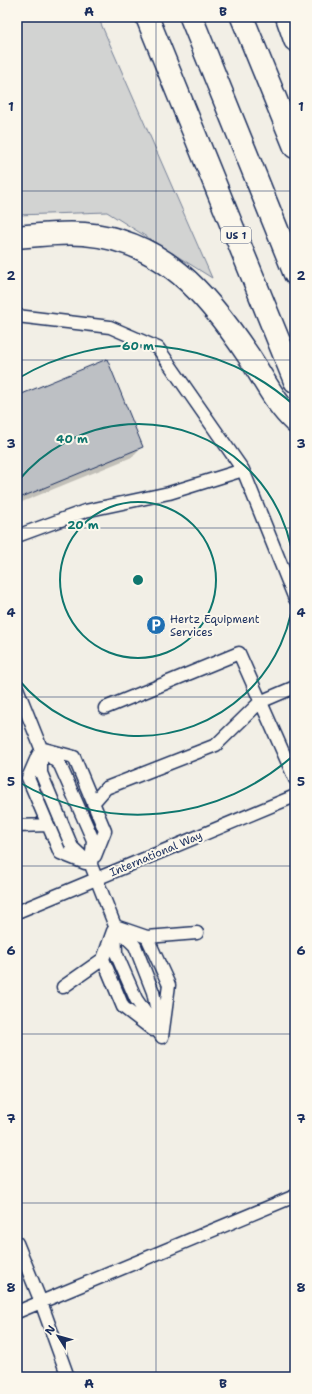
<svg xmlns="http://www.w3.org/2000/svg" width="312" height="1394" font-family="'Shantell Sans',sans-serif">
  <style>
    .green { fill: #d2d3d2; stroke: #768198 }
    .shadow { fill: #0003 }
    .building { fill: #bdc0c4; stroke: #1b2f5e }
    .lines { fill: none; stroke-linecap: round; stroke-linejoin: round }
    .lane-casing { stroke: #1b2f5e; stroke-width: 15 }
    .highway-casing { stroke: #1b2f5e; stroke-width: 25 }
    .lane { stroke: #fbf7ec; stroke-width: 12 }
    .highway { stroke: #fbf7ec; stroke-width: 22 }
    .grid { fill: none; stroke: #1b2f5e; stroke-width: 1; stroke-opacity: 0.55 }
    .ring { fill: none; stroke: #0f766e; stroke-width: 2 }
    .labels { text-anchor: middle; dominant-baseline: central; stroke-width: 4; stroke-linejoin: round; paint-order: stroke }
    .shield { fill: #fbf7ec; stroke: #5e6b89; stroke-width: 1 }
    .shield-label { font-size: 10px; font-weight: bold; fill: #1b2f5e }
    .poi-label { font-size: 11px; fill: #1b2f5e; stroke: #fbf7ec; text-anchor: start }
    .street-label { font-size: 11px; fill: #1b2f5e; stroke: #fbf7ec }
    .centre { fill: #0f766e; stroke: #fbf7ec; stroke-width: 2 }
    .ring-label { font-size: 12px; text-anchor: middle; font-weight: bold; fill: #0f766e; stroke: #fbf7ec; stroke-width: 4; stroke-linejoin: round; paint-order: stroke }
    .neatline { fill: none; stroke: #1b2f5e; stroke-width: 1.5 }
    .grid-label { font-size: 13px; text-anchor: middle; font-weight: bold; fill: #1b2f5e }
  </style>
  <rect width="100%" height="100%" fill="#f2efe6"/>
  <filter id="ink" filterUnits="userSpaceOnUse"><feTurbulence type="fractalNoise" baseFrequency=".025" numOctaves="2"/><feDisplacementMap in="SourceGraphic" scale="8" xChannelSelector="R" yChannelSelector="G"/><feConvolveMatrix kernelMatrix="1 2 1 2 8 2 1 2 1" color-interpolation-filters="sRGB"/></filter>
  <g filter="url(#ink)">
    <path class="green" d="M17,17H98L212,278L107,212L17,215Z"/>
    <path class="shadow" d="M17,397L142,446L132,457L17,504Z"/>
    <path class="building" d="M107,359L143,447L17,499V396Z"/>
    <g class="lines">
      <g class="lane-casing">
        <path id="lane" d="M17,316L110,327L158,348L243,470L295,599
          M17,536L85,511L169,493L243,470
          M17,688L41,748V773L72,847L91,865
          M105,708L239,653L295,779
          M41,748L60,765L93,840L91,865L115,926L116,953L136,999L162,1037
          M44,749L74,757L105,831L95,856
          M38,755L28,778L60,853L85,863
          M93,803L106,788L216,745L260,702L295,687
          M17,826L48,825
          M17,912L295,796
          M115,926L147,937L169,985L162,1037
          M117,928L135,946L153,992L160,1026
          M113,931L103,959L123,1007L153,1030
          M147,937L197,933
          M63,987L103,959
          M17,1243L41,1302L17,1312
          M68,1377L41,1302L295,1196"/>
      </g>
      <g class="highway-casing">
        <path id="highway" d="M147,17L295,381
          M191,17L295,274
          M242,17L295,147
          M287,17L295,40
          M17,237C39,235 62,232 84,234C162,240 207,294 248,355C263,377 275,404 295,422"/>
      </g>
      <use href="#lane" class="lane"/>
      <use href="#highway" class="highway"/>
    </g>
  </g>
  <path class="grid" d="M156,17V1377M17,191H295M17,360H295M17,528H295M17,697H295M17,866H295M17,1034H295M17,1203H295"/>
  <g class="ring">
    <circle cx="138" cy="580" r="78"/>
    <path d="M18 481A156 156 0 1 1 18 679"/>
    <path d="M295 754A234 234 0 0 1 17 781M17 379A234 234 0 0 1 295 406"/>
  </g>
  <defs>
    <g id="parking-disc" transform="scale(1)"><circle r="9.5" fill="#1f6fb2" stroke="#fbf7ec"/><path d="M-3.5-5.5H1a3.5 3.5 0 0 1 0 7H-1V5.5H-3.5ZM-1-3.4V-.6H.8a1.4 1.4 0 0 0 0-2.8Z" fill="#fff"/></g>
  </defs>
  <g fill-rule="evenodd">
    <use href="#parking-disc" x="156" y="625"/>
  </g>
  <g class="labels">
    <rect class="shield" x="221" y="227" width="30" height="16" rx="3"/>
    <g class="shield-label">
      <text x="236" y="235">US 1</text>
    </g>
    <g class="poi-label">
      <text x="170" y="619">Hertz Equipment<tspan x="170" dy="13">Services</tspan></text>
    </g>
    <g class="street-label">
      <text transform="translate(156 854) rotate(-23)">International Way</text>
    </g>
  </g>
  <circle cx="138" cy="580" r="6" class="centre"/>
  <g class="ring-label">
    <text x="138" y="350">60 m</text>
    <text x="72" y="443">40 m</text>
    <text x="83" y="529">20 m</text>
  </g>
  <rect width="312" height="1394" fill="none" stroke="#fbf7ec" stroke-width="44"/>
  <g transform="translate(58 1336) rotate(307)" stroke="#fbf7ec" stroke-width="3" paint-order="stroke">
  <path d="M0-3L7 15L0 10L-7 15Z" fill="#1b2f5e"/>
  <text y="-6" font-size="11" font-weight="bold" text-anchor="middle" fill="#1b2f5e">N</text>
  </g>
  <rect x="22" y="22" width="268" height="1350" class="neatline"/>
  <g class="grid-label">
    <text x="89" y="16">A</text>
    <text x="223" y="16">B</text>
    <text x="11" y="111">1</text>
    <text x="301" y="111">1</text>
    <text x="11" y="280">2</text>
    <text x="301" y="280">2</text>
    <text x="11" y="448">3</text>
    <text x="301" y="448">3</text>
    <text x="11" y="617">4</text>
    <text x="301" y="617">4</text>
    <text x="11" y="786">5</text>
    <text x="301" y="786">5</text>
    <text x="11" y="955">6</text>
    <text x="301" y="955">6</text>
    <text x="11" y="1123">7</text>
    <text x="301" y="1123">7</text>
    <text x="11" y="1292">8</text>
    <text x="301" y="1292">8</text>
    <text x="89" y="1388">A</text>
    <text x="223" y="1388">B</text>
  </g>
</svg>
